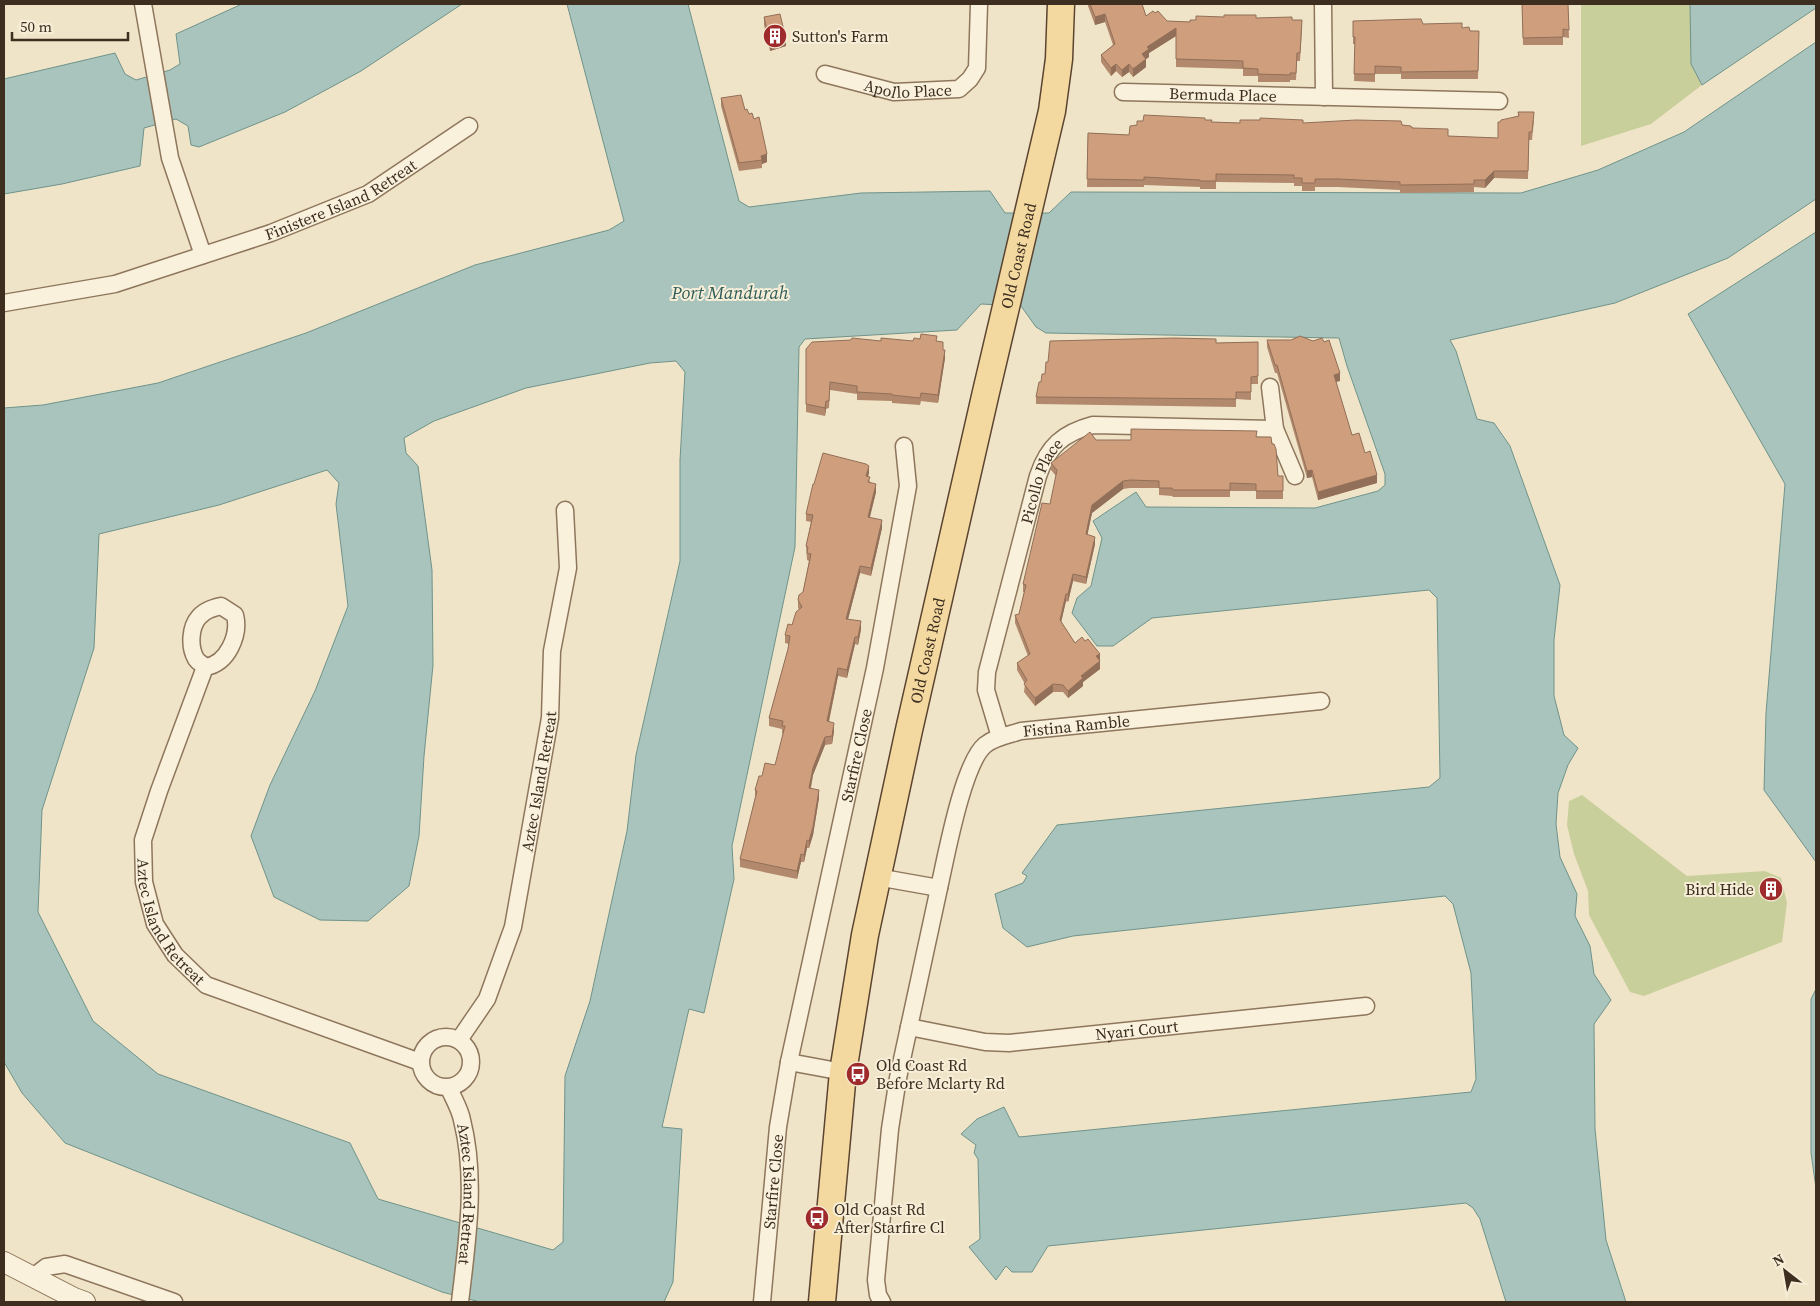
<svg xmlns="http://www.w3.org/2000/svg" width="1820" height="1306" font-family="'Source Serif 4',serif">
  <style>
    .green { fill: #c9cf9b }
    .water { fill: #a9c4bc; stroke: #6f938a; fill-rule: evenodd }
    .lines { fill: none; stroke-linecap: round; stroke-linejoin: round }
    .minor-casing { stroke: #8d765c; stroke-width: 19 }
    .tertiary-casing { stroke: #8d765c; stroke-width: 22 }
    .primary-casing { stroke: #5b4430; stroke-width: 29 }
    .minor { stroke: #faf1dc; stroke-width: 16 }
    .tertiary { stroke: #faf1dc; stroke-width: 20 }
    .primary { stroke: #f3d9a0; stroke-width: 26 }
    .wall { fill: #b2896c }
    .shaded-wall { fill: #916f58 }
    .building { fill: #cf9f7d; stroke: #916f58 }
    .labels { text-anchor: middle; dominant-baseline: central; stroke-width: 4; stroke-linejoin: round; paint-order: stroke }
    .poi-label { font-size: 16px; fill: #3d2e20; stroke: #f7eed8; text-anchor: start }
    .street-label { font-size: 16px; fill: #3d2e20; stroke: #f7eed8 }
    .water-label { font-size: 18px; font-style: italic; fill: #2f5d5a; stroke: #f7eed8 }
  </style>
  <rect width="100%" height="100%" fill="#f0e4c8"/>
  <path class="green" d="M1581,4H1690L1693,68L1702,85L1651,124L1581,146Z
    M1582,795L1687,876L1765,871L1781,878L1787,903L1782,942L1644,996L1630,992L1589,915L1588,891L1574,854L1567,825L1569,801Z"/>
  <path class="water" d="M242,4H462L361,71L285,112L199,147L191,145L188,126L176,119L144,128L140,166L62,184L4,194V79L115,53L125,74L136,80L170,70L180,64L176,34Z
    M567,4H688L739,201L749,207L861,193L990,191L1005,213H1049L1071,192L1521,193L1598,170L1684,132L1816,42V199L1728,258L1615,303L1450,340L1456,351L1477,419L1494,423L1510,446L1560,585L1554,640V696L1564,735L1578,748L1568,765L1558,793L1556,824L1560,857L1577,894L1575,916L1590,946L1594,974L1611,1000L1594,1024L1595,1129L1606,1240L1626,1302H1506L1480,1219L1473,1208L1466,1203L1048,1246L1032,1272H1012L1006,1266L996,1280L969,1247L980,1239L978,1159L974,1153L976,1145L961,1134L977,1119L1004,1107L1019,1137L1471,1092L1476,1079L1471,973L1453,904L1445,896L1073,936L1027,947L1003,928L995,894L1023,883L1027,876L1022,873L1057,825L1429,787L1440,778L1437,598L1429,590L1152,618L1113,646H1097L1072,613L1077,598L1091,586L1102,538L1093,521L1136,492L1146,507L1315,508L1378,491L1385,485V474L1347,366L1339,338L1046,333L1036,327L1021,306L981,304L957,330L805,339L799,347L795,547L732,846L734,879L704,1013L689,1009L662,1127L682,1129L673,1282L664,1302H480L442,1292L65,1143L22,1093L4,1062V408L43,405L158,383L306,333L475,265L609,230L624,221ZM676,361L685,372L680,460V561L636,755L627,831L590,1001L565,1076L563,1242L553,1250L378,1199L350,1143L158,1074L93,1021L38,912L42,810L94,648L99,534L219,505L327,470L339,483L336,504L348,606L315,691L270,785L251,836L274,897L320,920L368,921L409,886L419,836L424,756L433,665L432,570L418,466L406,453L404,438L434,421L526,388L650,363Z
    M1690,4H1816V8L1702,85L1691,64Z
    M1816,232V862L1764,790L1766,713L1785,484L1688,314Z
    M1816,989V1188L1811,1153V999Z"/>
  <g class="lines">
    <g class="minor-casing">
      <g id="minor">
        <path d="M143,4L170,158L203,255"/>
        <path d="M1323,4L1324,97"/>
        <path id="s1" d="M825,74L894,92L959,89L970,79L977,68L979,4"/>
        <path id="s2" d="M1123,92L1499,101"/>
        <path id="s3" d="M4,303L115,284L271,233L368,194L469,126"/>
        <path d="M1270,387L1275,429"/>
        <path id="s4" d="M205,667C227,665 240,635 235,615L221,606C213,608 205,610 199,617C190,627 189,647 196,659C198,662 202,664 205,667L159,791L143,840L144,882L155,924L175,955L206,985L420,1062"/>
        <path id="s5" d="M1000,737L986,690L987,672L1038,476C1048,446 1063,433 1093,425L1275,429L1295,476"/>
        <path id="s6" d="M877,877L939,888C946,857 963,763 985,745C995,737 1009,735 1021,731L1321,701"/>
        <path id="s7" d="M909,1027L985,1042L1009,1043L1366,1006"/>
        <circle cx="446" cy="1062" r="25"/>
        <path id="s8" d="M459,1040L487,999L513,927L550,718L552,651L568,568L565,510"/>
        <path id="s9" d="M843,1072L789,1062L875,668L908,486L904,446"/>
        <path id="s10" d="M449,1088C453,1098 460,1109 462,1120C477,1179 467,1242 460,1302"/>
        <path d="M33,1277L46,1267L65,1264L174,1302"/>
        <path id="s11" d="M762,1302L778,1127L789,1062"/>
        <path d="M882,1302L878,1295L876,1280L890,1129L898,1078L939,888"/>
      </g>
    </g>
    <g class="tertiary-casing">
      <path id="tertiary" d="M4,1262L74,1298L85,1302"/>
    </g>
    <g class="primary-casing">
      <g id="primary">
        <path id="s12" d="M822,1302L843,1072L865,935L909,730L986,392L1052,111L1059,59L1061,4"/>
      </g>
    </g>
    <use href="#minor" class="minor"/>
    <use href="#tertiary" class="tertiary"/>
    <use href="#primary" class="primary"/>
  </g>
  <path class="wall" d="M1088,4H1142L1146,16L1155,13L1167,21L1190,22L1256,18L1292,20L1302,28L1300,61H1297L1296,80H1290V82H1258V76H1243V69L1176,67V36L1149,53V57L1146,59V67L1133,77L1129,72L1122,77L1116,71L1111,76L1101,62V55L1113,45L1105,22L1095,25L1088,6Z
    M1522,4H1568L1569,38L1563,37V45H1523Z
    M764,17L786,46L770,51L764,25Z
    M1353,21L1423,24L1462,28L1470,31H1479L1478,79H1401V74H1375V82L1354,81L1355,44H1353Z
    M721,98L745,110L749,114L767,162L762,164V168L739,171L721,106Z
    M1518,112L1534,120L1532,140H1529L1528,179L1494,178L1485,188L1474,187V192L1400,193V190L1338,187H1315V191H1302V186H1294V183L1216,182V189H1200V187L1144,185V187H1087L1088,133L1129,135L1137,125L1205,120L1211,122L1240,123H1303L1402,125L1448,136L1498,138L1500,122L1518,116Z
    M1267,340L1340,381L1336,382L1352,435L1365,453L1377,483L1318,500L1312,477L1307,478L1277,373H1275L1267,347Z
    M881,341H937L943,350L945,358L938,403L921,401L920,405L892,403V401L857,400V394L830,390L829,408L826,409L825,416L806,412V349Z
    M1258,342V384H1251V400L1236,399V407L1036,404V397L1045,374L1216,343Z
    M1256,437L1278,476H1283V499H1256V491H1230V497H1173L1172,496L1159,495V488H1130L1123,489L1092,513L1087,535L1095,544L1086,584L1073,581L1068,602L1066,601L1061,622L1075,643L1100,654V669L1083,682V686L1068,698L1063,692H1053L1035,706L1024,692L1025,684L1017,670V663L1028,656L1015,623V615L1019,614L1024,592H1023V584L1050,504L1056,476L1051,470V463L1096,440H1131Z
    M869,473L868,476L870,482L876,492L870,517L882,528L871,576L860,573L848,619L861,629L858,645L855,644L847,678L838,676L829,722L834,731L832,744L825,745L813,775L811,788L819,798L813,835L809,848H807L804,862H801L797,879L740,867V859L755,798V790L762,776L775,765L783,734L782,733V729L769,726V718L788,649L789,644L785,643V635L792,625L799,609L798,608V600L803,592L809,561L807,560L806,546L811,522L806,521V514L814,484Z"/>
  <path class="shaded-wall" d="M1105,14V22L1095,25V17Z
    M1176,28V36L1149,53V57L1142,62V54L1147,47Z
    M786,39V46L770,51V43Z
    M1146,59V67L1133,77V69Z
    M1116,64V71L1111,76V68Z
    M1129,64V72L1122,77V70Z
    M767,154V162L762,164L761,156Z
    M1494,171V178L1485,188V180Z
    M945,350V358L938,403V395Z
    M1340,373V381L1334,382V375Z
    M826,401V409L825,416V408Z
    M869,466V473L866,483V476Z
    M1312,470V477L1307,478V471Z
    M1377,475V483L1318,500V492Z
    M1123,481V489L1092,513L1086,542V534L1092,505Z
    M876,484V492L868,524V517Z
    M882,520V528L871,576V568Z
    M1095,537V544L1086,584V577Z
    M860,566V573L846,627V619Z
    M1073,574V581L1068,602V594Z
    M1066,594V601L1060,627V620Z
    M861,621V629L858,645V637Z
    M855,637V644L847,678V670Z
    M1100,654V661L1096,656Z
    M1100,661V669L1083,682V686L1068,698V691L1081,676Z
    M838,668V676L827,729V721Z
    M1053,684V692L1035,706V698Z
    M834,723V731L832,744V736Z
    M825,737V745L813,775L809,795V788L813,768Z
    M819,790V798L813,835L809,848V841Z
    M807,840V848L804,862V855Z
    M801,854V862L797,879V871Z"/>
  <path class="building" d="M1090,4H1142L1146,16L1153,11L1155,13L1158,11L1167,21L1190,22V20H1196V16L1224,17V15H1256V18L1292,17V20H1302L1300,53H1297L1296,73H1290V75L1258,74V69L1243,68V61L1176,59V28L1147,47L1149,49L1142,54L1146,59L1133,69L1129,64L1122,70L1116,64L1111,68L1101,55L1115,44L1105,14L1095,17Z
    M1522,4H1568L1569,30L1563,29V37L1523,38Z
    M780,14L786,39L770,43L764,17Z
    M1416,19H1421L1423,24L1462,23V28L1469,27L1470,31H1479L1478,71L1401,72V67L1375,66V74H1354L1355,37H1353V21Z
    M741,95L745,110L747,109L749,114L752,113L754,119L759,117L767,154L761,156L762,160L739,163L721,98Z
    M1518,112H1534L1532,132H1529L1528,171H1494L1485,180H1474V184L1400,185V182L1338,179H1315V183H1302V178H1294V175L1216,174V181H1200V180L1144,177V180L1087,179L1088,133L1129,135L1130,126L1137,125V121H1143L1144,115L1205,118V120H1212L1211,122L1240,123V120H1260V118L1303,120V123L1356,120L1401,121L1402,125L1411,126L1412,128L1448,129V136L1498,138V122H1500L1501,120L1519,116Z
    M921,334L937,336L936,341L943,342V350H945L938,395L921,393L920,398L892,395V394L857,392V386L830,382L829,401H826L825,408L806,404V349L812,342L851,340L852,338L881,341V338L913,341L914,338L920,339Z
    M1300,336L1313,341L1322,338L1324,342L1329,340L1340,373L1334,375L1352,435L1359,433L1365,453L1370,451L1377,475L1318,492L1312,470L1307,471L1277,365H1275L1267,340H1291Z
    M1174,338L1216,339V343L1258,342V376L1251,377V392H1236V399L1036,397L1039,382H1041L1042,374H1045L1046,362H1048L1050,341Z
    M1131,429L1257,431L1256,437H1271L1272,444H1274L1276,449L1278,476H1283V491H1256V484L1230,483V490H1173L1172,488H1159V481L1130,480L1123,481L1092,505L1086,534L1095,537L1086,577L1073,574L1068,594H1066L1060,620L1075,643L1082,637L1085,641L1088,639L1100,654L1096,656L1100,661L1081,676L1083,678L1068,691L1063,685L1053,684L1035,698L1024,684L1027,680L1017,663L1030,654L1015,615L1019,614L1026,585L1023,584L1042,503L1050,504L1057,470L1051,463L1090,432L1096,440H1131Z
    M823,453L866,464L869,466L866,476L870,477L868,482L876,484L868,517L882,520L871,568L860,566L846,619L861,621L858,637H855L847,670L838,668L827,721L834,723L832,736L825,737L813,768L809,788L819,790L813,827L809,841L807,840L804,855L801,854L797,871L740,859L757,791L755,790L759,776H762L765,763L775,765L785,726H782L783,721L769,718L788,649L790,636L785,635L788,624L792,625L796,612L802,607L798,600L799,595L803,592L811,554L807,553L808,547L806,546L813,515L806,514L813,484H814Z"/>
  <defs>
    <g id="building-disc" transform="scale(1.25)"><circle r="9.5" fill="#9e2a2b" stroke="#f7eed8"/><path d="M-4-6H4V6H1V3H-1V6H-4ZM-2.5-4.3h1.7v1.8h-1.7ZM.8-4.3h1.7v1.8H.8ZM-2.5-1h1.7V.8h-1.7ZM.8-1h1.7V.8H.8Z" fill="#fff"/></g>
    <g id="bus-disc" transform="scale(1.25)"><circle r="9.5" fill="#9e2a2b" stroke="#f7eed8"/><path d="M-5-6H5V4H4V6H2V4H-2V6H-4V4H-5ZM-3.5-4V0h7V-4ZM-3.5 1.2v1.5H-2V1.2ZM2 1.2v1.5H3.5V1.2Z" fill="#fff"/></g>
  </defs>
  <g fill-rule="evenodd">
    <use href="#building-disc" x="775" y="36"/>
    <use href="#building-disc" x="1771" y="889"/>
    <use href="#bus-disc" x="858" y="1074"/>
    <use href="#bus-disc" x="817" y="1218"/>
  </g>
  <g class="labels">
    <g class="poi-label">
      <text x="792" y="36">Sutton's Farm</text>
      <text x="1754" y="889" text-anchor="end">Bird Hide</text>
      <text x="876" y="1065">Old Coast Rd<tspan x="876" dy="18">Before Mclarty Rd</tspan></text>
      <text x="834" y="1209">Old Coast Rd<tspan x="834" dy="18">After Starfire Cl</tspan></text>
    </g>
    <g class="street-label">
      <text stroke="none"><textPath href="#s1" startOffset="85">Apollo Place</textPath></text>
      <text stroke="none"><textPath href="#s2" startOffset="100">Bermuda Place</textPath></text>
      <text stroke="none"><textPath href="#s3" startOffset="354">Finistere Island Retreat</textPath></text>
      <text stroke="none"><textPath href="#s12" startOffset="1066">Old Coast Road</textPath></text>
      <text stroke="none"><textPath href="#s5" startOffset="266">Picollo Place</textPath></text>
      <text stroke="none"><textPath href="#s12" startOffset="661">Old Coast Road</textPath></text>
      <text stroke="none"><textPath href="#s6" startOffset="309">Fistina Ramble</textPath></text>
      <text stroke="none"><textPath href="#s9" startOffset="369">Starfire Close</textPath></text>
      <text stroke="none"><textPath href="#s8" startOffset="274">Aztec Island Retreat</textPath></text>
      <text stroke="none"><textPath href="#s4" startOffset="438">Aztec Island Retreat</textPath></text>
      <text stroke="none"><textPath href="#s7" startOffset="230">Nyari Court</textPath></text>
      <text stroke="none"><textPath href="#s11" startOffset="121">Starfire Close</textPath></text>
      <text stroke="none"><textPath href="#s10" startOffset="109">Aztec Island Retreat</textPath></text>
    </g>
    <g class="water-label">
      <text x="730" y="292">Port Mandurah</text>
    </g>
  </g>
  <rect width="1820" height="1306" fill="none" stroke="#3d2e20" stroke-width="10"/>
  <g transform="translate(1785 1271) rotate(329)" stroke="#f7eed8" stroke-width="4" paint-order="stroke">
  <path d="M0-4L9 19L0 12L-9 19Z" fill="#3d2e20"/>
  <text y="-8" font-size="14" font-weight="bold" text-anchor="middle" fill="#3d2e20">N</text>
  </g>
  <path d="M12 32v8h116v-8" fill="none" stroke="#3d2e20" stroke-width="2.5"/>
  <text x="20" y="32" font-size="15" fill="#3d2e20" stroke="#f7eed8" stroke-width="4" paint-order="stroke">50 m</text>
</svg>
